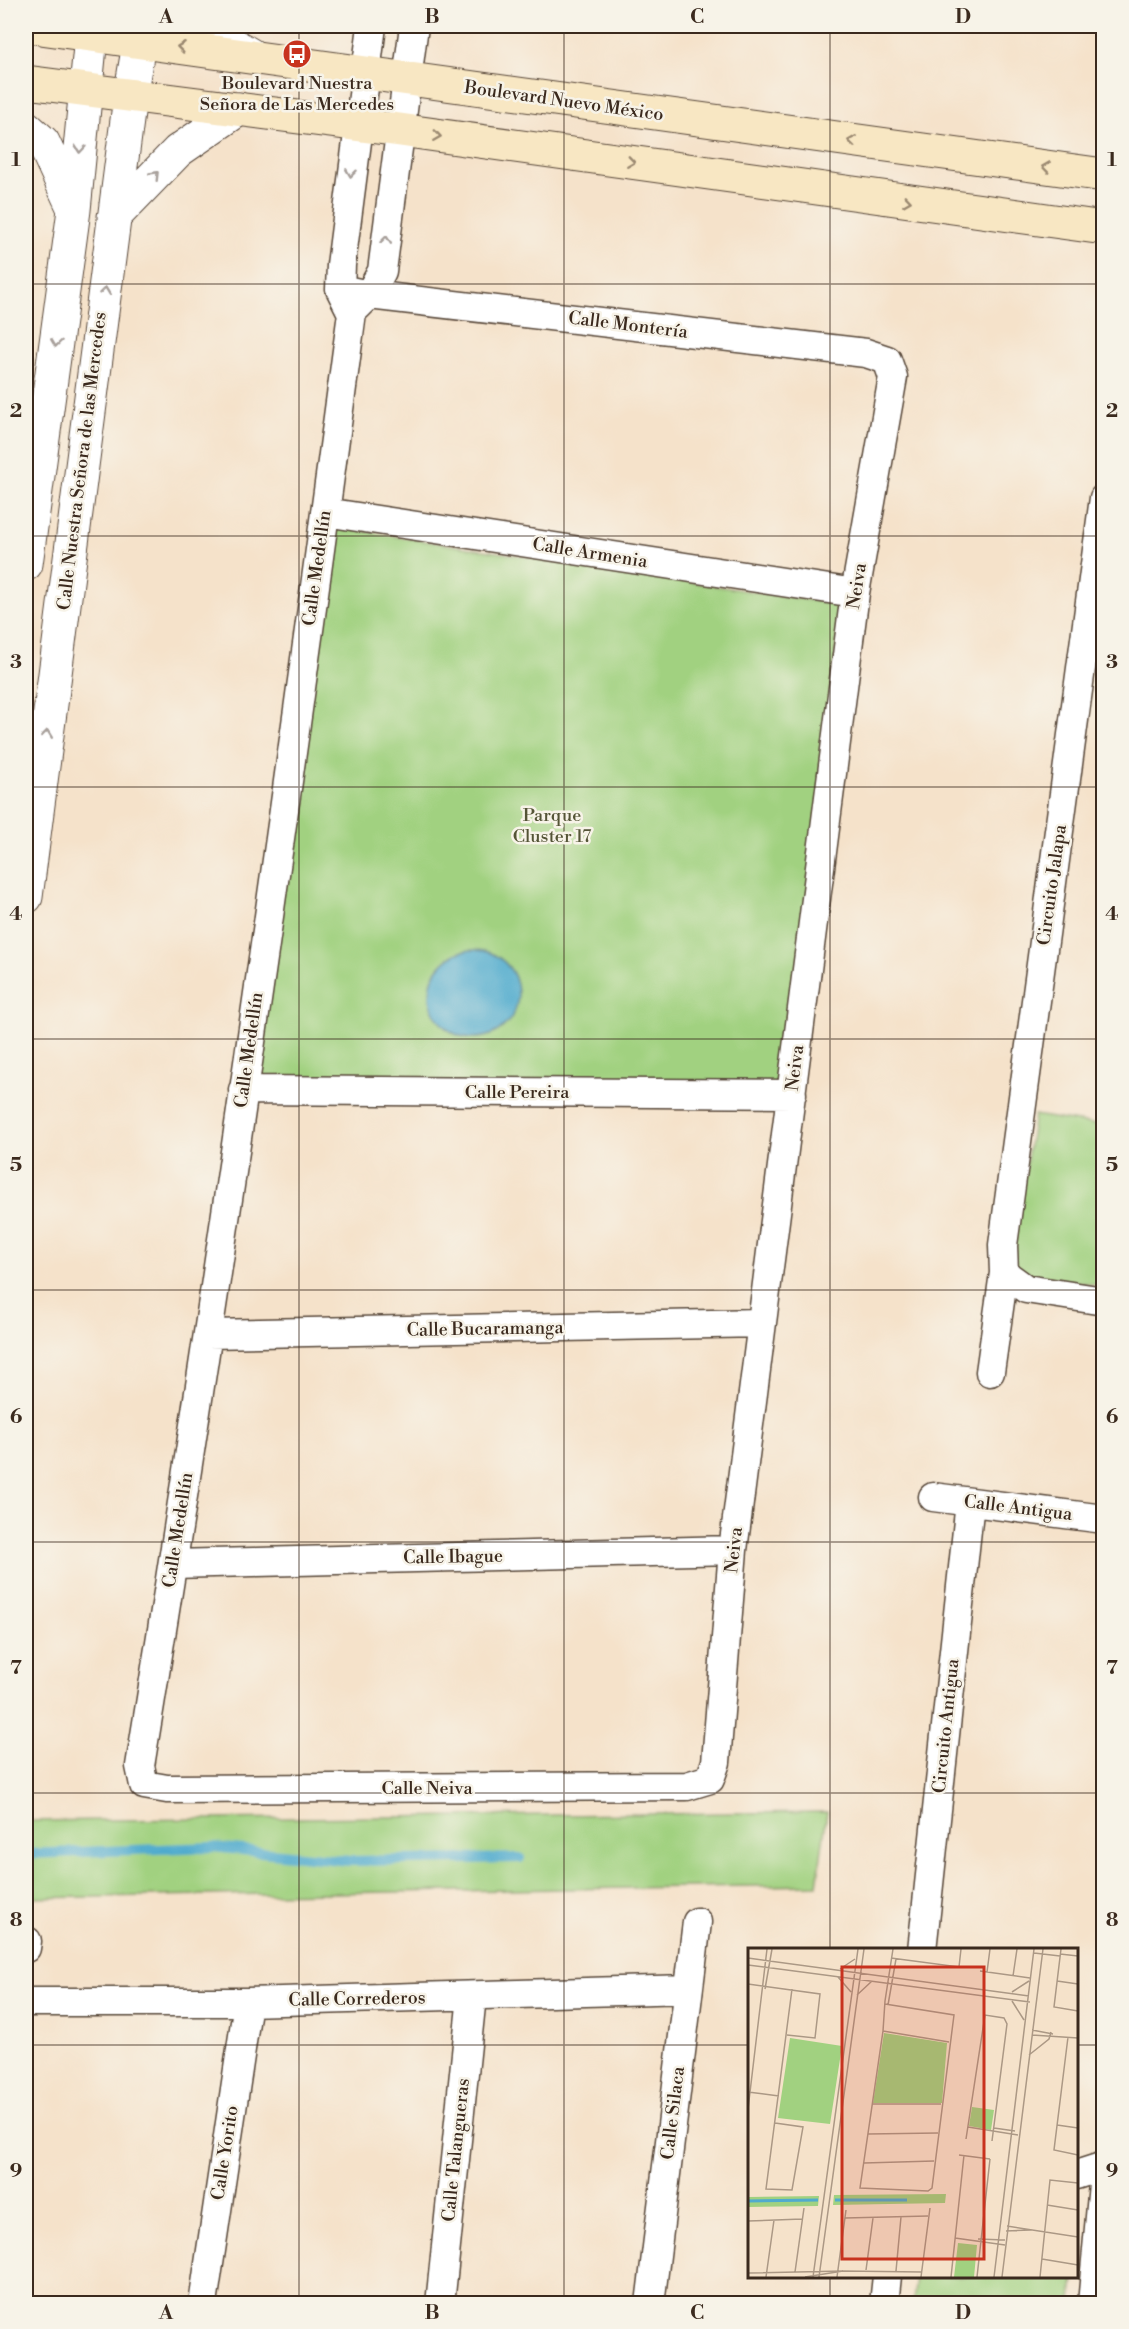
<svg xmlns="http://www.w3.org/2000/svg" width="1129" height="2329" font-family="'Libre Bodoni',serif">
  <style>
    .green { fill: #a1d180; stroke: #6e7e4f; stroke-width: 1.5 }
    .water { fill: #50abce; stroke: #466a76; stroke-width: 1.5 }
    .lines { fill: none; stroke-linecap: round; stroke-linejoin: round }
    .stream { stroke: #50abce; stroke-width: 10 }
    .minor-casing { stroke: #574638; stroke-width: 31 }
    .tertiary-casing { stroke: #574638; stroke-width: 35 }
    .secondary-casing { stroke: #574638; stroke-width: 35 }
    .minor { stroke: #fff; stroke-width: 28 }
    .tertiary { stroke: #fff; stroke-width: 33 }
    .secondary { stroke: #f8e7c3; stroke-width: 33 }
    .oneway { stroke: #9a8870 }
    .oneway2 { stroke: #a79f9a }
    .grid { fill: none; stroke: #3b2a1e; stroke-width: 1.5; stroke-opacity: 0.55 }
    .labels { text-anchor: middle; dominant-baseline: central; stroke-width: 5; stroke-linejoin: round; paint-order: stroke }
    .poi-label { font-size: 18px; fill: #3b2a1e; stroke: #f7f3e8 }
    .street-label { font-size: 18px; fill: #3b2a1e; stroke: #f7f3e8 }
    .park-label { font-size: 18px; fill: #545436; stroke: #f7f3e8 }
    .inset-river { fill: none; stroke: #50abce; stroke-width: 3 }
    .inset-road { fill: none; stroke: #ab9885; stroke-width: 1.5 }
    .view { fill: #c8321e; fill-opacity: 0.15; stroke: #c8321e; stroke-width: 3 }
    .inset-edge { fill: none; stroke: #3b2a1e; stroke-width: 3 }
    .neatline { fill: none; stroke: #3b2a1e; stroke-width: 2 }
    .grid-label { font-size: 20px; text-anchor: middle; font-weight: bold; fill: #3b2a1e }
  </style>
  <rect width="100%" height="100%" fill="#f7f3e8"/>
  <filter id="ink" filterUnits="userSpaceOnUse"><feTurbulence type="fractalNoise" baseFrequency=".0167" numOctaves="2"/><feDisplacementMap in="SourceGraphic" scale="12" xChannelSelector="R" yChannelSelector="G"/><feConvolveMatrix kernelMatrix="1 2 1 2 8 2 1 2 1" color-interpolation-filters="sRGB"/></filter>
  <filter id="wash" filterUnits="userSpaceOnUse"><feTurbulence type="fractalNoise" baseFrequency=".008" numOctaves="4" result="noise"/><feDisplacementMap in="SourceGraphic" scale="24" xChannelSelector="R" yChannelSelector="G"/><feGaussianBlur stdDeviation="1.35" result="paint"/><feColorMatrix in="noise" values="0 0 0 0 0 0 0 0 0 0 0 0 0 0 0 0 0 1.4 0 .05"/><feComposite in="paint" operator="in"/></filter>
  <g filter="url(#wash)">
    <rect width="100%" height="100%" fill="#f5e2ca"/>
    <path class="green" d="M334,527L840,605L793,1087L244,1088Z
      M1034,1115L1103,1126V1286L1009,1271Z
      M827,1812L817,1885L26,1898V1821Z
      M916,2277V2276L1074,2277L1072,2303H913Z"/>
    <path class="water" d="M430 994a44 44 0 1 1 88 0a44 44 0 1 1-88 0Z"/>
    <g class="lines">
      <path class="stream" d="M26,1854L213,1847L350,1861L520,1858"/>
    </g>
  </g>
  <g filter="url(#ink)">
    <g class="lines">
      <g class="minor-casing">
        <path id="minor" d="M340,289L369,295L866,353L887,360L893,377L855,593L733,1550L716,1762L710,1779L687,1786L167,1789L144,1785L140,1766C219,1283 287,798 352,313L340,289L341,265L372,26
          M357,307L369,295L382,271L414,26
          M325,512L855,593
          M243,1090L792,1094
          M1004,1273L1026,1289L1104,1301
          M208,1334L762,1323
          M990,1372L1004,1273L1003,1245L1104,498
          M933,1497L1104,1519
          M173,1564L733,1550
          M26,1948L27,1941
          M922,1950L970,1502
          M26,2002H248L688,1989
          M1076,2175L1104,2166
          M203,2304L248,2002
          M440,2304L472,1996
          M650,2304L697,1922
          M884,2304L887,2276
          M1092,2304L1104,2173"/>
      </g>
      <g class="tertiary-casing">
        <path id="tertiary" d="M209,26L215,34L251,55
          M26,127L43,142L74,209
          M114,217L178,151L239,109
          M26,564L74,210L92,26
          M26,897L130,97L142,26"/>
      </g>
      <g class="secondary-casing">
        <path id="secondary" d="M26,26L1104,175
          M26,82L400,130L1104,228"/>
      </g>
      <use href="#minor" class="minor"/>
      <use href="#tertiary" class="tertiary"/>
      <use href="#secondary" class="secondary"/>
    </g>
    <defs><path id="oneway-chevron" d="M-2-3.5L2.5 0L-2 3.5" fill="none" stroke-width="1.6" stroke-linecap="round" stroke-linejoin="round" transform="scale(1.5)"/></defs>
    <g class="oneway">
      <use href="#oneway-chevron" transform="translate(181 47) rotate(-173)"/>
      <use href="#oneway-chevron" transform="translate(437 136) rotate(8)"/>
      <use href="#oneway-chevron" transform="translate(852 141) rotate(-172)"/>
      <use href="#oneway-chevron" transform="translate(631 162) rotate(8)"/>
      <use href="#oneway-chevron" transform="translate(1046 167) rotate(-172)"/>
      <use href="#oneway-chevron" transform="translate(907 201) rotate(8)"/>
    </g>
    <g class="oneway2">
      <use href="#oneway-chevron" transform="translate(80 149) rotate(95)"/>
      <use href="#oneway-chevron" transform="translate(351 173) rotate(97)"/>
      <use href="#oneway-chevron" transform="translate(155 175) rotate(-46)"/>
      <use href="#oneway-chevron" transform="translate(386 240) rotate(-83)"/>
      <use href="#oneway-chevron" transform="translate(105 291) rotate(-83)"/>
      <use href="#oneway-chevron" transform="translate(56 343) rotate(98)"/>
      <use href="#oneway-chevron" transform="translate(47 734) rotate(-83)"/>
    </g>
  </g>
  <path class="grid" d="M299,26V2304M564,26V2304M830,26V1950M26,284H1104M26,536H1104M26,787H1104M26,1039H1104M26,1290H1104M26,1542H1104M26,1793H1104M26,2045H750M1076,2045H1104M830,2276V2304"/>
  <defs>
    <g id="bus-disc" transform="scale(1.5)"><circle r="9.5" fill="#c8321e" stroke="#f7f3e8"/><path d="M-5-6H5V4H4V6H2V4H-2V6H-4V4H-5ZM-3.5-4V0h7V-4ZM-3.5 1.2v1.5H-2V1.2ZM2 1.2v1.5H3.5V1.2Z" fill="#fff"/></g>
  </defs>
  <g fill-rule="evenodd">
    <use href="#bus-disc" x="297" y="54"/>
  </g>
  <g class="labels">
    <g class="poi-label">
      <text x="297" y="83">Boulevard Nuestra<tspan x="297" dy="21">Señora de Las Mercedes</tspan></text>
    </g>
    <g class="street-label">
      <text transform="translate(564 101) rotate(8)">Boulevard Nuevo México</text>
      <text transform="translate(628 325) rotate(7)">Calle Montería</text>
      <text transform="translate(82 461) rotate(-83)">Calle Nuestra Señora de las Mercedes</text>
      <text transform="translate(590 553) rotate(9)">Calle Armenia</text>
      <text transform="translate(317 568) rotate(-82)">Calle Medellín</text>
      <text transform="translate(857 586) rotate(-81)">Neiva</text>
      <text transform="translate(1052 885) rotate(-82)">Circuito Jalapa</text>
      <text transform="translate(249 1050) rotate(-82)">Calle Medellín</text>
      <text transform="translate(795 1068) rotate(-83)">Neiva</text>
      <text x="517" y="1092">Calle Pereira</text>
      <text transform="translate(485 1329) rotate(-1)">Calle Bucaramanga</text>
      <text transform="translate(1018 1508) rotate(7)">Calle Antigua</text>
      <text transform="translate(178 1530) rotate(-81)">Calle Medellín</text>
      <text transform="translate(734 1550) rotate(-84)">Neiva</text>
      <text transform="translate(453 1557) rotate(-1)">Calle Ibague</text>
      <text transform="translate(946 1726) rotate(-84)">Circuito Antigua</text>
      <text x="427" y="1788">Calle Neiva</text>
      <text transform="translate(357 1999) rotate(-1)">Calle Correderos</text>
      <text transform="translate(673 2113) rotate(-83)">Calle Silaca</text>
      <text transform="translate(456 2150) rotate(-84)">Calle Talangueras</text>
      <text transform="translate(225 2153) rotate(-81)">Calle Yorito</text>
    </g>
    <g class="park-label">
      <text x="552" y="815">Parque<tspan x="552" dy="21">Cluster 17</tspan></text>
    </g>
  </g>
  <g transform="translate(748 1948)">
    <rect width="330" height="330" fill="#f5e2ca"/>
    <path d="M136,85L199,95L194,155H125ZM42,90L94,98L82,176L30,170ZM224,159L246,162L243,182L221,178ZM198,246L197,255L85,257L86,247ZM71,248L70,258L0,259V249ZM210,295L229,297L226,329H206Z" fill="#a1d180"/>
    <path class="inset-river" d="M87,252H159M0,253L70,252"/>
    <path class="inset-road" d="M313,1L306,59L330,63M286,5L312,8M312,6L330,8M0,10L281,48M143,10L211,19L213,1M0,17L282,54M92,21L107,11M232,23L282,30M239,24L242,1M265,28L269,1M90,29L103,44M309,33L330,36M0,36L72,46L67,90L39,87M17,41L24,1M264,44L281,33M109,47L124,33M264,53L276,72M137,56L206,67L184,240L180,243L112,240L135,83L137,53L145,1M140,57L148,11M284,82L305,86M135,83L201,94M284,87L330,90M320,89L306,202L330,207M281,107L301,91L303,84M0,144L31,148M125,156H193M0,161L19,1M27,175L55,179L44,242L18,241L44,41M309,177L330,180M220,179L270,187M246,180L267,183M120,186L190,185M218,191L237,67L256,70L259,76L244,193M211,207L242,211M116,215L186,213M299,257L330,262M97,270L180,268M0,273L54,271M259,278L330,289M258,283L283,282M207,290L257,297M230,291L257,292M294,311L330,317M118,322L125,270M148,323L153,269M47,324L56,260M0,325L95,323M18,329L26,272M57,329L95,323L174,324M65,329L110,1M71,329L116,1M89,329L98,262M173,329L182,260M203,329L216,207M229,329L242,211M246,329L286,1M254,329L295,1M292,329L302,232L330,235"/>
    <path class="view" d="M94,19H236V311H94Z"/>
    <rect width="330" height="330" class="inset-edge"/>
  </g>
  <rect width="1129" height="2329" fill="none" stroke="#f7f3e8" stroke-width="66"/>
  <rect x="33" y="33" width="1063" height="2263" class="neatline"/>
  <g class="grid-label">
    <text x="166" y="23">A</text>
    <text x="432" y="23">B</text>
    <text x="697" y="23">C</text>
    <text x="963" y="23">D</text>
    <text x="16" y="166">1</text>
    <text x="1112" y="166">1</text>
    <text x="16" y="417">2</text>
    <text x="1112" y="417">2</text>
    <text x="16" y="668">3</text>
    <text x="1112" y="668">3</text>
    <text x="16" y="920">4</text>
    <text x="1112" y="920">4</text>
    <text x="16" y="1171">5</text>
    <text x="1112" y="1171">5</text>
    <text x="16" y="1423">6</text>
    <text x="1112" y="1423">6</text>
    <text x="16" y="1674">7</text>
    <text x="1112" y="1674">7</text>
    <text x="16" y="1926">8</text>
    <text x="1112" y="1926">8</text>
    <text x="16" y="2177">9</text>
    <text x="1112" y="2177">9</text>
    <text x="166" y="2319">A</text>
    <text x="432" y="2319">B</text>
    <text x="697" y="2319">C</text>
    <text x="963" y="2319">D</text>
  </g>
</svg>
